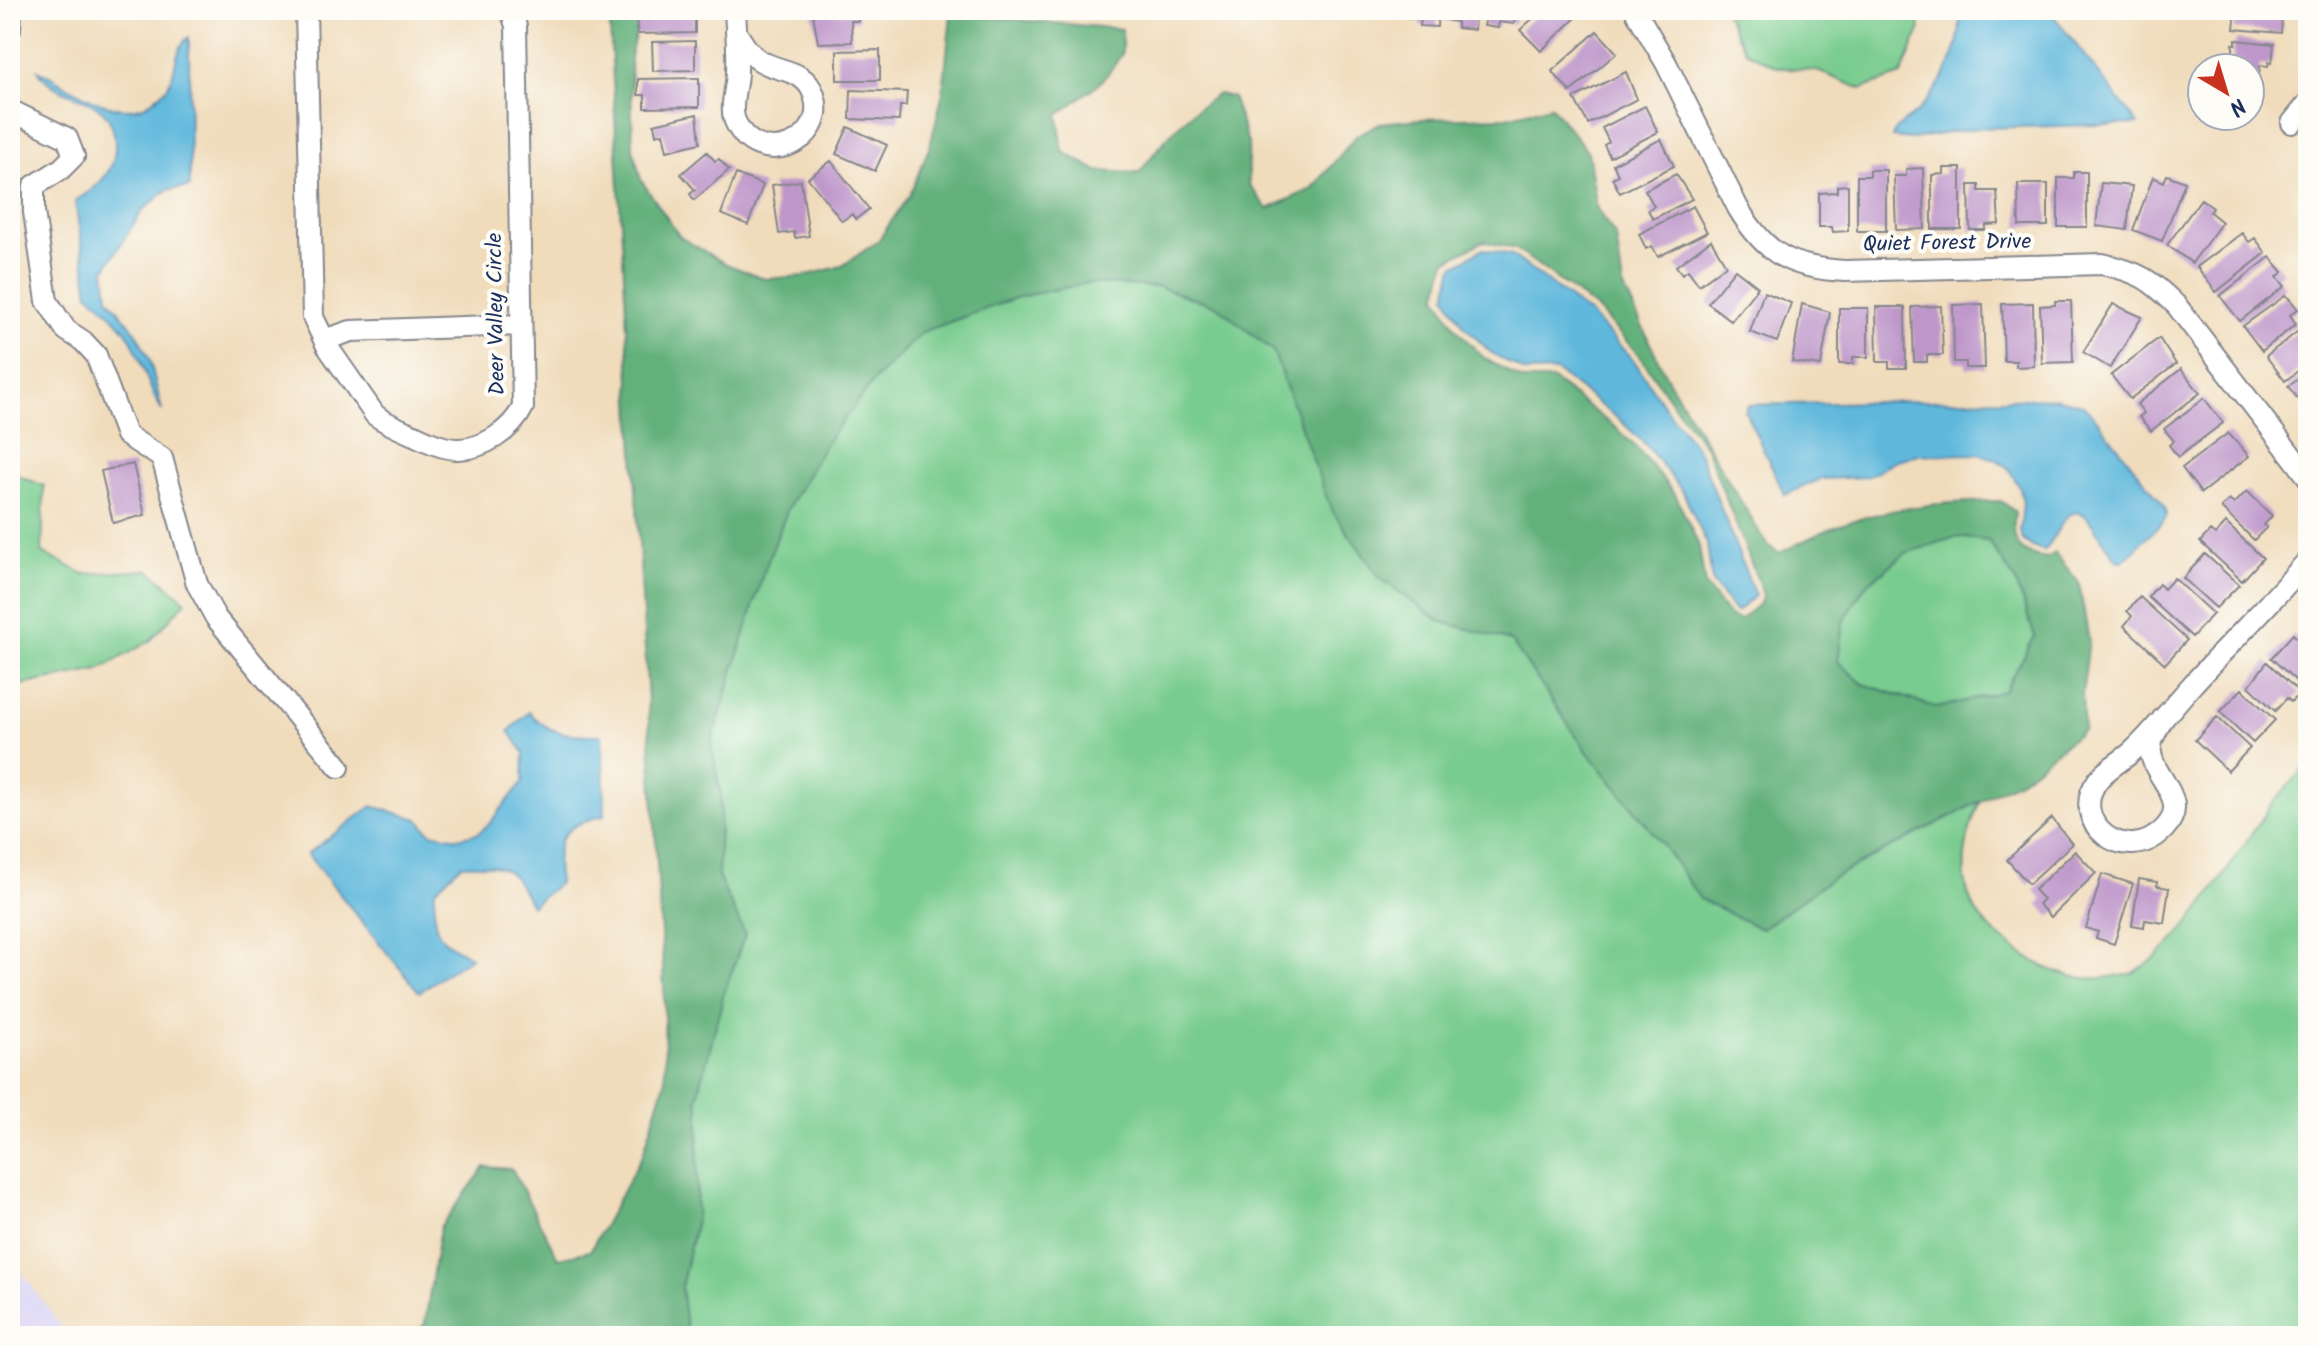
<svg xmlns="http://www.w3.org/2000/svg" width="2318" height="1346" font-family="Kalam,sans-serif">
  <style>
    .built { fill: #dcd6f6 }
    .green { fill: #79cc8f; stroke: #4a7e76; stroke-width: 2 }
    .forest { fill: #62b07a; stroke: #3e706c; stroke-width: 2; fill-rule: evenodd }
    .water { fill: #5fb8dc; stroke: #3d749d; stroke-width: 2 }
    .building { fill: #be96ca }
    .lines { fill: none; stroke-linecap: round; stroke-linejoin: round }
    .minor-casing { stroke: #86868c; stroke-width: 24 }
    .minor { stroke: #fff; stroke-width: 20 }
    .labels { text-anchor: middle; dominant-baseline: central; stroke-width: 8; stroke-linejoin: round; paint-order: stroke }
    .street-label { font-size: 22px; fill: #1b2f5e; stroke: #fdfcf7 }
  </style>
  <rect width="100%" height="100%" fill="#fdfcf7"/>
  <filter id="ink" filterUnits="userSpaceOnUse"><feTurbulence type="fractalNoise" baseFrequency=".0125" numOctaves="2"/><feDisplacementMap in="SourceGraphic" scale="16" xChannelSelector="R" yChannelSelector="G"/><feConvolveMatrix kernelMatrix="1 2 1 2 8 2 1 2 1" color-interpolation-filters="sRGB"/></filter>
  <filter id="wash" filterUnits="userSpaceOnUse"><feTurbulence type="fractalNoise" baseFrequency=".006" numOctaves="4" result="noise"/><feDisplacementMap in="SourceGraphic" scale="32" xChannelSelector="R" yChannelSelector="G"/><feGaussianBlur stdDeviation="1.8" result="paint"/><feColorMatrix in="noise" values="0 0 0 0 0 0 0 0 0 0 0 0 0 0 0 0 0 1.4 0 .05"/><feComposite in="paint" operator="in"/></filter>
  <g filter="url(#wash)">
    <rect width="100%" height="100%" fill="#f0dcbb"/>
    <path class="built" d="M10,1256L68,1336H10Z"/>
    <path class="green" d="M1724,10H1917L1920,30L1901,75L1862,89L1817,71L1777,67L1745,51Z
      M1088,283L1159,287L1217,306L1273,351L1296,411L1439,621L1511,641L1586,750L1663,845L1700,899L1761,928L1832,878L1980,801C1962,843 1953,896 1991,929C2024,959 2064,985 2110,977C2117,976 2127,976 2134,972C2187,944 2232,859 2268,810C2279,794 2295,779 2308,765V1336H687L681,1287L696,1220L699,1109L697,1099L724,993L745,934L718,877L721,796L711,745L762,577L788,508L827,441L876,378L922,332L1018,297Z
      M10,472L44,486L42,553L84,574L149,570L186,601L150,641L99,670L10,687Z
      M1956,537L1989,541L2015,580L2035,636L2004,691L1938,708L1863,684L1838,662L1843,622L1865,586L1906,553Z"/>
    <path class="forest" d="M609,10H641L630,57L633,148L641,180L680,237L726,264L765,279L804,276L842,266L878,241L910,194L930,146L943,92L951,14L1122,29V54L1103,80L1058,115L1063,152L1098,171L1139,173C1162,142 1185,115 1218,94L1232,97L1248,143L1249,185L1268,209L1312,189L1357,135L1380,123L1419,119L1507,117L1551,106L1588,152L1597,209L1616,237L1623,286L1666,376L1767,545L1779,553C1796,545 1812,536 1830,529C1883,507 1943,502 2001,501L2015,512C2011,541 2016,554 2047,558L2055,553L2079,583L2089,641L2082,695L2084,729L2020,780L1832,878L1761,929L1700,899L1663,845L1586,750L1511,641L1439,621L1380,578L1331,509L1273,351L1217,306L1159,287L1088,283L1018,297L922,332L876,378L827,441L788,508L762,577L711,744L721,796L718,877L745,934L724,993L697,1099L699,1109L696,1220L681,1287L687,1336H415L425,1323L440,1227L485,1167L512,1169L558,1258L590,1251L643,1154L665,1082L664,987ZM1483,241L1516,249L1596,308L1640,356L1673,404L1706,447L1763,594L1760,603L1740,620L1730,617L1705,585L1699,546L1676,496L1639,450L1616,428L1553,380H1523L1484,358L1456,329L1437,296L1446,261ZM1956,537L1989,541L2015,580L2035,636L2004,691L1938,708L1863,684L1838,662L1843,622L1865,586L1906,553Z"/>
    <path class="water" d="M1959,10H2049L2138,124L1979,128L1912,139L1892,137C1895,125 1910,120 1918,111C1942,86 1965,45 1959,10Z
      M189,37L190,187L167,190L143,210L105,269L108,297L136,332L150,360L162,411C147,387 143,359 129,336C119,320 103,306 89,294L75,201C95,189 114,174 115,149C117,88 57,105 38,70C71,86 124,131 158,96C163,92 168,88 170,82C177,66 175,47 189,37Z
      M1482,249L1512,255L1590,314L1635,362L1666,409L1698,449L1755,596L1736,612L1712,582L1707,544L1683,492L1645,444L1621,421L1556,371L1525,372L1490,352L1463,325L1446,296L1453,267Z
      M2054,398L2083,405L2094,416L2165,507L2167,515L2163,522L2123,561L2117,560L2086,516C2065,501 2057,538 2045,550L2034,548L2023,540L2020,532L2023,503L2020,488L2009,469L1996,459L1979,454L1916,455L1897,460L1867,477L1821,479L1785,495L1745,411L1748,405Z
      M529,712C552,737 570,735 602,735L605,815C563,825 552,838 559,883L531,906C511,866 506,864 461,865L435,890C433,930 433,938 471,957L419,992L307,854L372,806L418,819L431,833L458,838L478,833L489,824L523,782L524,753L509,731Z"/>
    <g id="blocks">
      <path class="building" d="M636,10H695V33L637,34Z
        M1409,10H1438L1437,27L1420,26L1421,19L1408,18Z
        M1446,10H1475L1474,30L1457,28V22L1445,20Z
        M1487,10H1516L1514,24L1499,22L1498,28L1484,26Z
        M1542,10H1584L1541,51L1520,30Z
        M2236,10H2274L2273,16L2282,17L2281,33L2234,29Z
        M858,13V21H851L852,42L818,43L813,14Z
        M1597,31L1617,53L1570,92L1552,71Z
        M2236,40L2274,44L2272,63L2269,62L2268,66L2260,65L2259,76L2250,75V68H2233V44H2236Z
        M695,41V70L653,71L652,42Z
        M880,50V80H837V51Z
        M1626,72L1637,99L1588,124L1574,98Z
        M699,78V107L645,108V95H638V79Z
        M851,90L907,92L906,106H900L899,121L850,119Z
        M1645,106L1658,132L1610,157L1604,145L1609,142L1602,128Z
        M697,114L700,143L667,151L663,133L656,135L654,124Z
        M848,127L887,145L875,171L836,154Z
        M1661,139L1674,166L1620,193L1612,178L1618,175L1613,164Z
        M707,152L715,161L719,159L729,170L694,200L690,194L695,190L681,174Z
        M831,161L869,209L856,219L852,214L842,221L808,178Z
        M1923,168L1925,229L1896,230L1894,176H1906V169Z
        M1944,168H1961V229H1932V175L1944,174Z
        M1870,170H1886V231H1857V176H1870Z
        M2074,172H2087V227H2058V178H2074Z
        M736,174L763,185L748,225L721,214Z
        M1676,174L1692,199L1653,219L1648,210L1654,206L1645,190Z
        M2167,175L2185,182L2162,241L2133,230L2153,177L2164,182Z
        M801,181L809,236L795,238L794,232L779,234L772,185Z
        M2101,183L2132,186L2127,230L2096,226Z
        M2018,184H2048V226H2019Z
        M1848,185V231L1833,232L1832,227H1819V193L1837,192V186Z
        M1969,185H1979V191H1997L1999,224L1986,225L1985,230H1970Z
        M2201,199L2213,208L2210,212L2222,222L2192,263L2167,245Z
        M1693,206L1707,232L1658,257L1652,246L1646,249L1639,234Z
        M2242,233L2249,242L2255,238L2266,253L2216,292L2197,267Z
        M1711,240L1726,265L1699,285L1688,270L1682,274L1676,266Z
        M2270,257L2283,272L2277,277L2285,286L2240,321L2220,296Z
        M1735,269L1758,287L1731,321L1708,303Z
        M1764,292L1791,303L1777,342L1750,332Z
        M2286,295L2298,309L2290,315L2296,324L2262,351L2243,326Z
        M2055,301H2071L2073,362L2042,363L2040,306L2055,305Z
        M2033,303L2034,366L2016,367V361H2004L2002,304Z
        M1802,304L1830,312L1821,366L1792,362Z
        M1983,304L1985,368H1966V362H1954L1953,305Z
        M2113,304L2142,317L2110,368L2083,352Z
        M1941,306L1943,355H1927V362H1914L1912,307Z
        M1876,307H1905L1906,368H1889V362H1877Z
        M1839,308H1868V357H1853V364H1839Z
        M2306,325L2308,363L2285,381L2266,356Z
        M2159,338L2176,364L2130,399L2111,375Z
        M2181,369L2200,393L2151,431L2139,417L2144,413L2137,404Z
        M2308,371V406L2302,399L2299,401L2288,386Z
        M2204,398L2223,423L2178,457L2169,445L2174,441L2164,429Z
        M2228,433L2249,456L2201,493L2182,468Z
        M133,464L145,515L113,523L101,471Z
        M2247,491L2272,516L2264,525L2267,527L2254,540L2221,508L2229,500L2234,504Z
        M2226,523L2263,558L2242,581L2200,542L2210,531L2215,535Z
        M2205,554L2239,585L2216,608L2183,578Z
        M2174,578L2213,614L2192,637L2148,597L2159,584L2164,589Z
        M2140,597L2187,640L2165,664L2124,626L2132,616L2127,611Z
        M2293,634L2308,649V683L2304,688L2271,658Z
        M2267,662L2300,693L2291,702L2287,698L2275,711L2249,686Z
        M2242,689L2275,720L2253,743L2220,712Z
        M2217,717L2250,748L2228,771L2195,740Z
        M2052,818L2072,844L2029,884L2007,860Z
        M2075,851L2096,873L2051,917L2038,904L2043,899L2034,890Z
        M2102,874L2133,884L2114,944L2096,938L2098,932L2086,928Z
        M2139,879L2157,882V886L2169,888L2164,923L2145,920L2144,927L2132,925Z"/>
    </g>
  </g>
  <g filter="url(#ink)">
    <use href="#blocks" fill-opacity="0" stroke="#86868c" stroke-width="2"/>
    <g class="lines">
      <g class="minor-casing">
        <path id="minor" d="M306,10L313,317L327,346L375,415C387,424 400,429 414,435C427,441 441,448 456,449C483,450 512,430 523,407L516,26L511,10
          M735,10C736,30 738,51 737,72C737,86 729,107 735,121C757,172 830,143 814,95C805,68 779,73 759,60C748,53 743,43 736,32
          M1635,10L1666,63L1738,208C1766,255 1791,268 1845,271L2102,264C2139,272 2150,279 2177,306L2308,477
          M10,29L11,10
          M10,110L67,138L74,156L61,169L34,186V212L47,301L66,330L83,341L96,355L126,435L162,458L197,584L216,618L339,767
          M2292,123L2308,103
          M324,340L351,331L521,325
          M2163,718C2159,727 2152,737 2151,746C2147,775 2194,798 2164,829C2125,869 2067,821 2098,780C2108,767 2124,760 2135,749C2156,729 2173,706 2192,685C2230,643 2271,603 2308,560"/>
      </g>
      <use href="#minor" class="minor"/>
    </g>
  </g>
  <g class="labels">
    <g class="street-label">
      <text transform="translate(1947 244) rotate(-1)">Quiet Forest Drive</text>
      <text transform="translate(497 314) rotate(-91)">Deer Valley Circle</text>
    </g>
  </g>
  <rect width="2318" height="1346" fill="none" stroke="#fdfcf7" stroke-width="40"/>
  <g transform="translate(2226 92) rotate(142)"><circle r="38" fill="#fdfcf7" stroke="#a3aaba" stroke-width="2"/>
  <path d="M0-6L14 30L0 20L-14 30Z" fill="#c8321e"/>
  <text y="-12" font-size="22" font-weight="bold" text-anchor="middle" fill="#1b2f5e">N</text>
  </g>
</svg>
